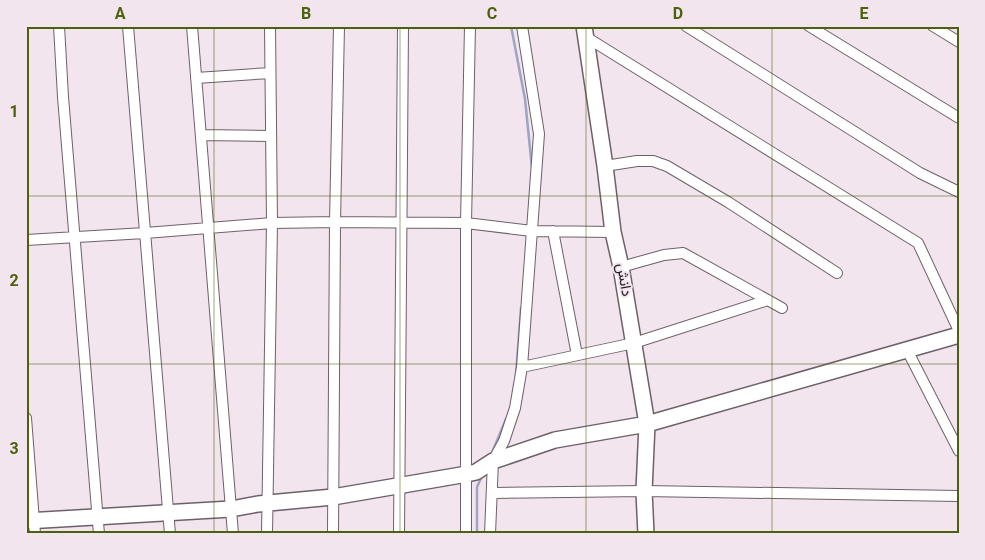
<svg xmlns="http://www.w3.org/2000/svg" width="985" height="560" font-family="Georgia,Vazirmatn,serif">
  <style>
    .lines { fill: none; stroke-linecap: round; stroke-linejoin: round }
    .stream { stroke: #9ea4c3; stroke-width: 2.5 }
    .street-casing { stroke: #6d6169; stroke-width: 12 }
    .secondary-casing { stroke: #6d6169; stroke-width: 18 }
    .street { stroke: #fff; stroke-width: 10 }
    .secondary { stroke: #fff; stroke-width: 15 }
    .grid { fill: none; stroke: #4b610d; stroke-width: 1; stroke-opacity: 0.55 }
    .labels { text-anchor: middle; dominant-baseline: central; stroke-width: 4; stroke-linejoin: round; paint-order: stroke }
    .street-label { font-size: 15px; fill: #241f23; stroke: #f3e5ee }
    .neatline { fill: none; stroke: #4b610d; stroke-width: 2 }
    .grid-label { font-size: 16px; text-anchor: middle; font-weight: bold; fill: #4b610d }
  </style>
  <rect width="100%" height="100%" fill="#f3e5ee"/>
  <g class="lines">
    <path class="stream" d="M511,26L525,99L532,168
      M516,375L521,308
      M491,455L506,419
      M477,534V487L482,476"/>
    <g class="street-casing">
      <path id="street" d="M59,26L63,97L99,534
        M128,26L170,534
        M192,26L233,534
        M686,26L920,173L959,192
        M809,26L959,118
        M933,26L959,42
        M586,37L918,243L959,331
        M196,78L270,73
        M201,135L271,136
        M605,166L637,161H653L667,166L728,202L837,273
        M553,231L577,355
        M26,240L145,233L272,223L335,222L466,223L532,231L613,232
        M621,267L664,255L683,253L782,308
        M907,350L959,451
        M522,367L634,343L768,300
        M26,418L35,534
        M492,493L644,491L959,496
        M267,534L272,223L270,26
        M333,534L335,222L339,26
        M399,534L403,26
        M466,534V223L470,26
        M490,534L493,461L504,441L515,408L522,367L539,134L522,26"/>
    </g>
    <g class="secondary-casing">
      <path id="secondary" d="M584,26L605,166L613,232L621,267L647,424L644,491L646,534
        M26,521L231,509L258,504L333,497L467,474L476,472L493,461L555,440L647,424L959,335"/>
    </g>
    <use href="#street" class="street"/>
    <use href="#secondary" class="secondary"/>
  </g>
  <path class="grid" d="M214,26V534M400,26V534M586,26V534M772,26V534M26,196H959M26,364H959"/>
  <g class="labels">
    <g class="street-label">
      <text transform="translate(623 280) rotate(80)">دانش</text>
    </g>
  </g>
  <rect width="985" height="560" fill="none" stroke="#f3e5ee" stroke-width="55"/>
  <rect x="28" y="28" width="930" height="504" class="neatline"/>
  <g class="grid-label">
    <text x="120" y="19">A</text>
    <text x="306" y="19">B</text>
    <text x="492" y="19">C</text>
    <text x="678" y="19">D</text>
    <text x="864" y="19">E</text>
    <text x="14" y="117">1</text>
    <text x="14" y="286">2</text>
    <text x="14" y="454">3</text>
  </g>
</svg>
